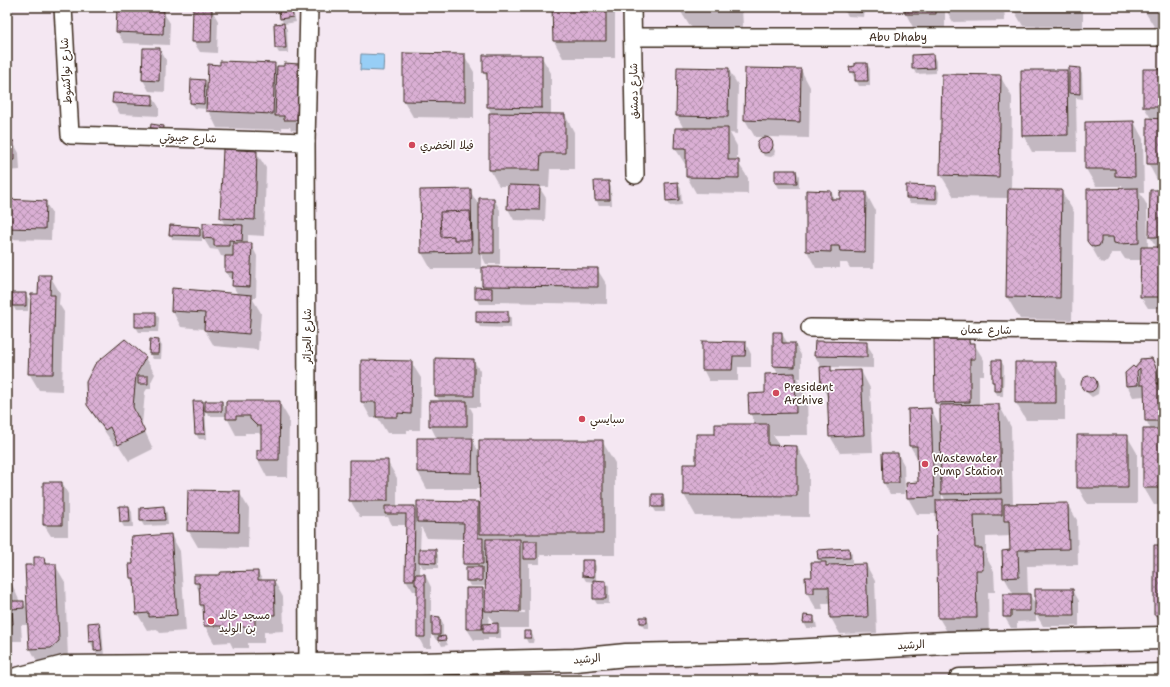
<svg xmlns="http://www.w3.org/2000/svg" width="1170" height="687" font-family="'Shantell Sans','Playpen Sans Arabic',sans-serif">
  <style>
    .water { fill: #97cef6; stroke: #728ca0 }
    .shadow { fill: #0003; fill-rule: evenodd }
    .building { fill: url(#building-cross-hatch); stroke: #3b2a1e }
    .lines { fill: none; stroke-linecap: round; stroke-linejoin: round }
    .minor-casing { stroke: #3b2a1e; stroke-width: 20 }
    .primary-casing { stroke: #3b2a1e; stroke-width: 25 }
    .minor { stroke: #fff; stroke-width: 17 }
    .primary { stroke: #fff; stroke-width: 22 }
    .poi-dot { fill: #d1495b; stroke: #fff; stroke-width: 1.5 }
    .labels { text-anchor: middle; dominant-baseline: central; stroke-width: 3.5; stroke-linejoin: round; paint-order: stroke }
    .street-label { font-size: 11px; fill: #3b2a1e; stroke: #fff }
    .poi-label { font-size: 11px; fill: #3b2a1e; stroke: #fff; text-anchor: start }
  </style>
  <defs>
    <pattern id="building-cross-hatch" width="8" height="8" patternUnits="userSpaceOnUse"><rect width="8" height="8" fill="#daafd4"/><path d="M0 0l8 8M0 8l8-8" fill="none" stroke="#b28fab"/></pattern>
  </defs>
  <rect width="100%" height="100%" fill="#f4e7f2"/>
  <filter id="ink" filterUnits="userSpaceOnUse"><feTurbulence type="fractalNoise" baseFrequency=".025" numOctaves="2"/><feDisplacementMap in="SourceGraphic" scale="8" xChannelSelector="R" yChannelSelector="G"/><feConvolveMatrix kernelMatrix="1 2 1 2 8 2 1 2 1" color-interpolation-filters="sRGB"/></filter>
  <g filter="url(#ink)">
    <path class="water" d="M361,54L384,55L383,71L360,70Z"/>
    <path class="shadow" d="M553,7H615V58H563L554,41Z
      M678,7H742L743,28H693L689,25Z
      M845,7H865L864,17L848,16L845,11Z
      M906,7H1004L1005,21L953,22L945,8V31H915L906,14Z
      M1012,7H1083V27L1023,26Z
      M1142,7H1163V37L1160,36Z
      M291,9L294,15L296,22L284,24L281,19Z
      M118,10L163,12L170,23L169,45L124,43L117,32Z
      M212,10L218,21L217,53L200,52L193,41Z
      M284,24L287,29L288,53H279L276,48L275,25Z
      M144,49H160L166,60L165,92L149,91L143,80Z
      M464,55L474,72V118L413,117L404,101Z
      M933,55L936,61V73L916,74L913,68Z
      M541,56L551,73V115H565L574,132V169H550L549,187H539L546,198L545,221L514,220L508,209L509,186H499L490,170L492,114L488,107V79L484,73Z
      M274,64L278,70L299,65L305,76L303,131L291,130L290,127H282V130L217,128L208,109L194,108L191,103L204,81L208,88Z
      M867,64L870,69V86H859L856,80V77H854L851,72Z
      M678,68L728,69L738,85L737,134L730,133L737,146V161L748,178V194L696,193L687,177V164H685L675,148L684,129L677,116Z
      M1079,68L1082,74L1083,99L1076,98L1077,152H1032L1023,135L1067,71L1070,77Z
      M746,69L801,70L810,87L809,138L768,137L775,151L774,155L771,157L764,156L758,144L763,137H755L745,120Z
      M1163,70V180H1157L1148,163L1152,120L1144,107Z
      M943,75L1000,76L1012,97L1011,190L1061,191L1074,212L1072,320L1020,319L1007,297L1008,198L954,197L941,175Z
      M152,96L159,107V116L120,114L113,103Z
      M1134,122L1143,139L1144,193H1140L1147,205L1148,248H1157L1150,237L1163,191V308H1148L1141,297V260H1129L1125,259L1121,253H1111L1110,259L1108,262L1104,263L1100,262L1088,241L1124,189L1122,186H1096L1086,169V123Z
      M7,142H13L19,153L20,170L7,171Z
      M224,150L256,152L266,168L264,236L248,235V244H251L257,256L256,298H252L261,313L258,350L214,346L204,329L181,327L172,310L238,295L233,286V283L226,272V257L221,256L218,250L210,249L202,236V241L173,240L170,234L200,228L204,235L225,225L221,218Z
      M796,171L799,176V188H779L776,183Z
      M608,182L611,187L612,205H599L596,200Z
      M678,183L681,189L682,205L670,206L667,200Z
      M936,187L939,192L938,204L910,203L907,198Z
      M470,191L480,207L494,199L500,210V264H486L481,254V269H431L422,253Z
      M807,191L831,192L836,200L866,193L875,210L874,268H850L847,263H840V268H816L807,251Z
      M7,200L45,202L52,213L51,240L7,239Z
      M597,269L607,285V304L495,302V304H479L476,298L485,288L483,286Z
      M50,276L60,293L59,304L64,312L62,391L39,390L29,373Z
      M25,294L29,299L28,311H16L13,306Z
      M508,312L511,318V328L480,327L477,322Z
      M155,313L159,318L158,332H139L136,327Z
      M774,333L782,334L788,344H795L801,355V378H797L807,396L808,435H773L780,447H797L809,468V517L696,516L684,495L697,465L716,435L756,425L750,413L766,394L778,374L774,366Z
      M969,340L971,344H974L984,360V375H979V405H999L1011,427L1013,505L1067,504L1077,520L1078,565L1027,566L1028,595H1030L1036,606L1073,590L1079,601V626H1043L1036,614V621L1017,622V628H1011L1004,616L1014,595L1004,577L1011,551V536L986,537V557L994,571L995,592H988L989,639L952,640L939,618L937,514H917L908,498L919,483V461L910,446L931,409L941,428V411L936,403ZM942,494L946,501H942Z
      M159,341L162,346L161,359H153L150,354Z
      M745,342L751,354V367H738V381H709L703,369Z
      M816,342L866,343L873,354V368L830,367L833,372L861,371L870,388L873,452L840,453L830,436L828,398L822,386V368L815,356Z
      M145,358L155,374L151,382V389H147L145,392L142,425L153,449L129,461L118,444L115,446L98,422L88,405Z
      M473,360L480,371V407H470L473,413V437H436L430,425L440,402L436,395Z
      M1001,361L1004,366L1003,396H998L995,391V385L993,382Z
      M411,362L421,378L420,430H407V433H387L378,418H371L362,402Z
      M1016,363H1055L1065,380V420H1026L1016,403Z
      M1141,363L1154,366L1163,382V505H1154L1144,488V430H1151L1146,420L1145,396L1133,397L1127,385L1135,370Z
      M1086,377H1090L1096,381L1099,386L1098,394L1092,397L1086,392L1082,383L1083,379Z
      M194,402H202L206,408L222,402L225,408V414L279,402L289,419L288,477H267L258,460V451H262V437L259,433H245V435H236L227,418V416H209L205,410L207,439H199L196,434Z
      M1127,436L1137,453V504H1087L1078,487Z
      M418,439H472L480,454L602,441L615,463V555H540V564H529V628H499L501,630V638H488V640H474L467,629L482,589L486,596V586H470L467,580V568L464,564L465,539L427,538L421,527L420,550H435L438,555V568H423L420,563V575H425L431,587V617L440,618L443,623V637H444L448,645L442,646L439,640H436L431,632V648H424L418,636V591H413L406,580L407,525H392L388,517H360L350,500L387,461L397,478V507H414L418,513L478,503L481,508L480,489H427L418,472ZM494,610L525,611V613L494,612ZM489,615L494,624L488,625Z
      M898,454L904,465L905,494H890L884,483Z
      M44,483H62L68,494V536H51L44,525Z
      M239,492L249,509L248,548L198,547L188,530Z
      M662,495L665,500V512H656L653,507Z
      M129,507L132,512L133,527H124L121,522Z
      M164,507L167,513L168,525L144,526L141,521V508Z
      M171,535L180,551L186,631L160,633L157,629L147,630L137,613L135,585L131,578L134,565Z
      M1163,546V629L1155,615Z
      M848,549L852,554V563L835,564V565H866L875,581L877,633L840,634L831,618L830,604H822L823,610H817L807,593L806,578H813L821,563L819,559L818,551ZM826,564H829L830,567H828Z
      M44,558L48,565H55L65,582L68,658L39,665L30,648L28,625H21L22,641H11V656H7V573L20,602H23L28,609L35,566Z
      M593,561L596,566V581L606,582L609,587V604H597L594,599V582L586,581L583,576Z
      M258,572L263,581H274L283,597L284,631L264,632V643H248V648H233L230,642L214,643L205,626L204,612L200,605V593L195,583V576H219Z
      M813,617L816,622L817,628H807L804,623Z
      M646,618L649,623V628H644L641,623Z
      M99,623L102,628L104,656H98L95,651V646L93,647L90,641Z
      M531,632L534,638L533,643H528L525,637Z"/>
    <path class="building" d="M552,7H606V41H553Z
      M844,7H862V12L844,11Z
      M905,7H936V14H905Z
      M193,8L212,9L211,42H192Z
      M292,8L293,17L280,19L279,10Z
      M117,9L164,11L163,34L116,32Z
      M284,23L286,48H275L274,24Z
      M143,48H160L159,81L142,80Z
      M403,53L465,54V102L403,101Z
      M933,54L934,68L912,69V55Z
      M483,55H542V108L487,107V73H483Z
      M220,61L275,63L273,114L206,111L208,64L220,65Z
      M284,63L299,64L297,120H284V116H275L277,66H284Z
      M855,63H867L868,81H855V72H850L849,67L855,66Z
      M677,67L729,68L728,117L676,116Z
      M1069,67L1080,68V94L1069,93Z
      M745,68L801,69L800,122L744,120Z
      M1143,69H1163V107H1143Z
      M1021,70H1067L1068,135L1022,136Z
      M942,74L1001,75L999,177L940,175Z
      M191,79L205,80L204,104L190,103Z
      M113,93L153,95V105L112,103Z
      M489,113L565,114V153H541L540,170H489Z
      M1147,118L1163,119V164H1147Z
      M1134,121L1135,177L1115,176V169H1085V122Z
      M151,124L164,126L163,135L150,133Z
      M675,128H728V160H739V178L686,177V148H674Z
      M757 145a8 8 0 1 1 16 0a8 8 0 1 1-16 0Z
      M7,141H14V160H7Z
      M223,149L257,151L255,220L220,218Z
      M775,170H796L797,183H775Z
      M594,181H609L610,200H595Z
      M678,182L679,200L666,201L665,183Z
      M508,185L540,186L539,210L507,209Z
      M906,185L936,186V199L906,198Z
      M1138,188L1139,243L1119,244L1114,243L1113,237H1101V242L1099,246L1094,247L1090,245L1087,241V189Z
      M471,189L472,252L421,253L420,190Z
      M1008,189L1062,190L1060,298L1006,297Z
      M806,190L831,191V199H840V192H866L865,252L840,251L839,246H831V252L806,251Z
      M1150,190H1163V237H1149Z
      M479,198H494V253H479Z
      M7,199L46,201L45,229L7,228Z
      M470,211L471,240H454V236L441,237L440,212Z
      M203,223L243,225L242,241L229,240V246H214V239L203,238Z
      M170,225L200,227V236L169,235Z
      M233,243H252L250,287L232,286L233,272H225V256H233Z
      M1141,247H1163V297H1140Z
      M482,267L598,268V287L482,286Z
      M39,275H51L50,295H55L53,374H28L31,294H38Z
      M475,287L492,288V299H475Z
      M172,288L252,295L249,334L204,330L205,313L171,311Z
      M12,293H26V306H12Z
      M476,311H508V323L476,322Z
      M135,312H156V327H135Z
      M773,332H782V343H795V367L773,366Z
      M125,339L146,357L136,375L133,407L145,432L118,445L110,427L105,430L87,405L86,382L95,364Z
      M150,339L159,340L158,354H149Z
      M934,339H969V343H975V359H970V402L935,403Z
      M702,341L746,342L745,356H733L732,370H702Z
      M815,341L867,342V357L814,356Z
      M435,358L474,359V396H435Z
      M1152,358L1157,370V384H1161L1162,396H1163V421H1145L1144,385H1140V368L1137,371L1138,385L1126,386L1125,373L1133,366L1135,368L1140,362V359Z
      M361,360L412,361L411,414L398,413V417H376V402H361Z
      M992,360H1001V391H994V382H992Z
      M1015,362H1056V403H1015Z
      M1163,362V380L1159,365Z
      M831,366V371L861,370L864,435L829,437L827,386L821,387L820,367Z
      M795,373L796,413L749,414L748,394L765,393V374Z
      M138,376H148V384H138Z
      M1081 384a8 8 0 1 1 16 0a8 8 0 1 1-16 0Z
      M193,401H203L205,434H195Z
      M205,401H222V411H205Z
      M226,401H280L279,460H257V450H261V426H257L250,419V416H236V419H226Z
      M429,401H467V426H429Z
      M999,404L1001,493L941,494L940,405Z
      M931,408L934,497L907,498L906,483L918,482L917,446H909L908,409Z
      M715,424H768V445L797,446V496L683,495V464H696V434H715Z
      M1143,429H1163V488H1143Z
      M1077,435H1128V488H1077Z
      M417,438H473L472,473L417,472Z
      M479,440H603V534H480Z
      M882,453H898L899,483H883Z
      M349,460H388V501H349Z
      M43,482H62V525H43Z
      M188,490L240,491L239,532L187,531Z
      M652,494H663V507H652Z
      M1002,499V515H974L975,548H982L983,570H976L977,618H938L936,500Z
      M417,501L478,502V538H483V564H463L464,523L417,522Z
      M1068,503L1069,549L1018,550L1019,577L1003,578L1002,551L1010,550L1009,521H1004V504Z
      M119,506H129L130,522H120Z
      M164,506L165,520L140,521V508Z
      M385,506H415L414,580H405L406,514H385Z
      M171,534L177,615L149,617V613L136,614L134,578H130L129,564H133L131,537Z
      M486,539H520V612L485,611Z
      M523,541H537V559H523Z
      M1154,545H1163V615H1154Z
      M849,548L850,558L818,559L817,550Z
      M419,549H436V563L419,562Z
      M34,557H44L45,564H56L59,641L51,648L29,649L25,565H34Z
      M582,560H594V577L582,576Z
      M811,562H826V566H828V565L866,564L868,617L830,618L829,587H814V593H806L805,577H812Z
      M466,567H482V581H466Z
      M258,571V580H274L275,615H255V627H239V631L223,632V626H204L203,605H200L199,583H194V575H219L221,572Z
      M415,574H425V637H417V585H415Z
      M593,580L606,581V599H593Z
      M7,582H11L12,601H24V608L12,609L13,624L7,625Z
      M466,588H483L482,629H466Z
      M1035,589H1073L1074,615H1035Z
      M1003,594H1030V611H1011V617H1003Z
      M804,615L814,616V623H803Z
      M432,616L440,617V635H432Z
      M640,617H647V623H640Z
      M99,622L102,650L94,651V641L89,642L88,623Z
      M498,623V633H483V624Z
      M524,631H531V638H524Z
      M445,636L446,640L438,641V637Z"/>
    <g class="lines">
      <g class="minor-casing">
        <g id="minor">
          <path d="M63,7L70,135L306,142"/>
          <path d="M632,7L635,175"/>
          <path id="s1" d="M633,37H1163"/>
          <path d="M810,328L1163,332"/>
          <path d="M308,666L306,142L309,7"/>
        </g>
      </g>
      <g class="primary-casing">
        <path id="primary" d="M13,680L64,667L420,664L575,660L626,655L771,652L946,643L1163,638
          M960,680L1163,675"/>
      </g>
      <use href="#minor" class="minor"/>
      <use href="#primary" class="primary"/>
    </g>
  </g>
  <g class="poi-dot">
    <circle cx="412" cy="145" r="4"/>
    <circle cx="776" cy="393" r="4"/>
    <circle cx="582" cy="419" r="4"/>
    <circle cx="925" cy="464" r="4"/>
    <circle cx="211" cy="621" r="4"/>
  </g>
  <g class="labels">
    <g class="street-label">
      <text stroke="none"><textPath href="#s1" startOffset="265">Abu Dhaby</textPath></text>
      <text transform="translate(66 71) rotate(-93)">شارع نواكشوط</text>
      <text transform="translate(634 91) rotate(-91)">شارع دمشق</text>
      <text transform="translate(188 138) rotate(2)">شارع جيبوتي</text>
      <text transform="translate(986 330) rotate(1)">شارع عمان</text>
      <text transform="translate(307 336) rotate(-90)">شارع الجزائر</text>
      <text transform="translate(911 645) rotate(-3)">الرشيد</text>
      <text transform="translate(587 659) rotate(-5)">الرشيد</text>
    </g>
    <g class="poi-label">
      <text x="420" y="145">فيلا الخضري</text>
      <text x="784" y="387">President<tspan x="784" dy="13">Archive</tspan></text>
      <text x="590" y="419">سبايسي</text>
      <text x="933" y="458">Wastewater<tspan x="933" dy="13">Pump Station</tspan></text>
      <text x="219" y="615">مسجد خالد<tspan x="219" dy="13">بن الوليد</tspan></text>
    </g>
  </g>
  <rect width="1170" height="687" fill="none" stroke="#fff" stroke-width="24"/>
  <rect x="12" y="12" width="1146" height="663" fill="none" stroke="#3b2a1e" stroke-width="1.5" filter="url(#ink)"/>
</svg>
